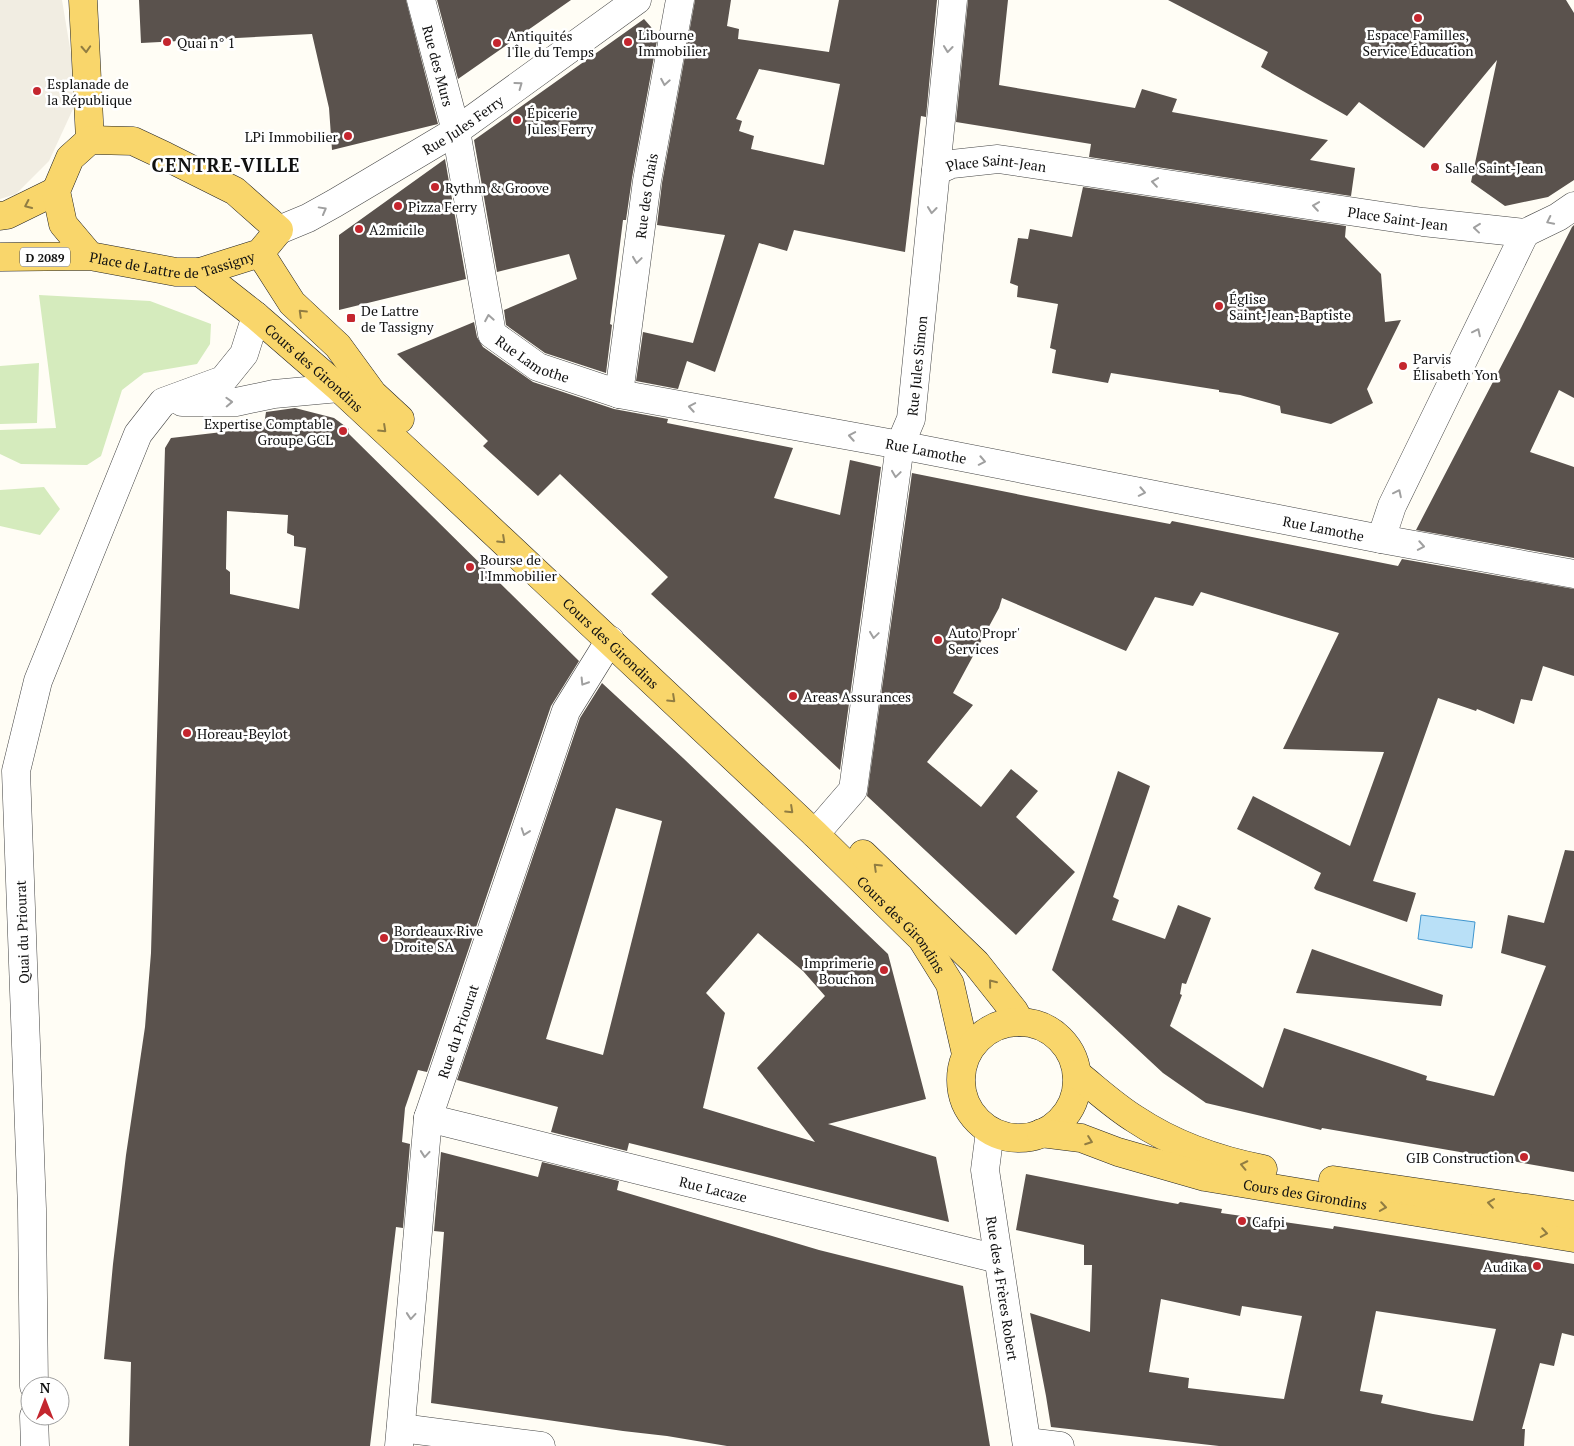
<svg xmlns="http://www.w3.org/2000/svg" width="1574" height="1446" font-family="'PT Serif',serif">
  <style>
    .green { fill: #d5ebbd }
    .plaza { fill: #f1ede2 }
    .water { fill: #b9e0f7; stroke: #3f96cf }
    .building { fill: #5a524d; fill-rule: evenodd }
    .lines { fill: none; stroke-linecap: round; stroke-linejoin: round }
    .minor-casing { stroke: #444; stroke-width: 29 }
    .major-casing { stroke: #222; stroke-width: 29 }
    .minor { stroke: #fff; stroke-width: 28 }
    .major { stroke: #f9d66b; stroke-width: 28 }
    .oneway { stroke: #917d42 }
    .oneway2 { stroke: #a0a0a0 }
    .poi-dot { fill: #c4262e; stroke: #fff; stroke-width: 2 }
    .labels { text-anchor: middle; dominant-baseline: central; stroke-width: 5; stroke-linejoin: round; paint-order: stroke }
    .shield { fill: #fff; stroke: #585858; stroke-width: 1 }
    .shield-label { font-size: 12px; font-weight: bold; fill: #111 }
    .poi-label { font-size: 14px; fill: #111; stroke: #fff; text-anchor: start }
    .street-label { font-size: 14px; fill: #111; stroke: #fff }
    .district-label { font-size: 19px; font-weight: bold; letter-spacing: 1px; fill: #111; stroke: #fff }
  </style>
  <rect width="100%" height="100%" fill="#fffdf5"/>
  <path class="green" d="M39,295L150,301L211,324L210,344L197,364L144,373L122,390L101,456L87,465L21,464L0,454V430L56,428Z
    M39,363L37,423L0,424V366Z
    M44,487L60,509L40,535L0,526V490Z"/>
  <path class="plaza" d="M0,0H62L74,72L73,109L49,161L16,194L0,199Z"/>
  <path class="water" d="M1421,915L1475,922L1472,948L1418,939Z"/>
  <path class="building" d="M139,0H406L438,124L332,150L329,108L312,34L141,43Z
    M437,0H571L458,79Z
    M695,0H731L727,26L739,29L738,39L829,52L839,0H937L926,117L921,116L905,252L794,230L787,251L759,243L715,372L687,361L678,389L636,381L643,332L693,343L725,235L657,225L662,183ZM759,69L840,84L824,165L751,149L754,136L739,131L742,121L736,119Z
    M968,0H1008L999,85L1135,108L1142,89L1177,99L1172,112L1328,140L1310,160L1355,168L1351,196L1089,157L1091,144L956,122Z
    M1168,0H1566L1574,13V180L1548,197L1505,206L1471,182L1497,60L1424,148L1359,102L1347,116L1261,67L1268,52Z
    M644,19L658,35L632,178L626,220H623L610,324L612,325L606,373L545,353L506,325L504,310L577,279L569,254L497,272L474,140Z
    M445,159L466,279L339,310V235Z
    M1083,187L1346,226L1345,237L1381,274L1385,322L1401,320L1367,389L1373,403L1331,424L1281,413L1280,406L1240,395L1219,392V390L1111,373L1108,383L1052,373L1056,350L1050,348L1058,304L1017,297L1018,286L1010,283L1018,238L1028,239L1030,229L1072,237Z
    M1574,225V398L1559,390L1530,452L1574,467V558L1416,530L1521,328L1572,227Z
    M474,322L477,337L483,347L533,382L614,409L668,419L667,423L793,448L774,498L840,515L850,460L881,467L840,770L651,594L668,577L560,474L538,496L483,446L488,441L397,354Z
    M295,408L334,418L349,429V434L579,661L551,706L427,1072L418,1070L405,1108L402,1142L410,1144L403,1228L396,1227L370,1446H129L131,1362L104,1359L113,1264L126,1155L145,1027L151,953L165,448L171,438L231,431L264,425L266,412ZM227,511L288,515L287,533L294,536V546L306,548L299,609L230,594V572L226,569Z
    M912,473L1096,510L1170,524L1172,521L1398,566L1402,559L1574,589V676L1543,666L1532,701L1521,699L1514,724L1477,709L1476,711L1438,698L1373,881L1416,893L1407,922L1316,890L1314,888L1321,873L1237,829L1253,796L1350,846L1384,752L1283,749L1339,633L1201,592L1193,606L1155,597L1126,651L1002,598L999,608L953,693L973,705L927,762L981,807L1011,769L1038,791L1016,817L1075,872L1016,935L867,796Z
    M602,683L683,758L888,954L926,1099L828,1124L936,1157L949,1222L629,1143L627,1151L551,1132L558,1107L457,1080L580,718ZM616,808L662,821L603,1055L546,1039ZM758,933L803,971L825,996L757,1068L815,1142L703,1108L725,1013L706,993Z
    M1118,771L1150,786L1113,897L1119,900L1112,920L1165,939L1178,905L1211,918L1186,984L1182,983L1180,994L1182,995L1170,1026L1263,1088L1284,1028L1427,1076L1426,1080L1494,1096L1546,966L1501,953L1508,915L1544,923L1565,850L1574,851V1172L1322,1128L1321,1130L1206,1103L1163,1073L1052,970Z
    M1312,949L1443,995L1441,1006L1296,993Z
    M441,1152L538,1177L542,1162L619,1181L617,1190L819,1250L963,1286L990,1446H727L667,1436L623,1431L431,1403L444,1232L434,1231Z
    M1026,1174L1156,1200L1178,1204L1180,1202L1222,1209L1221,1213L1333,1229L1334,1226L1574,1264V1336L1562,1333L1554,1366L1540,1363L1522,1429H1525L1524,1446H1219L1051,1427L1046,1396L1030,1313L1090,1332L1092,1265H1084V1245L1016,1230ZM1161,1299L1240,1316L1242,1306L1302,1316L1284,1399L1188,1388L1189,1378L1149,1372ZM1376,1311L1496,1329L1473,1421L1433,1414L1381,1403L1383,1395L1360,1391Z"/>
  <g class="lines">
    <g class="minor-casing">
      <g id="minor">
        <path id="s1" d="M421,0L456,131L492,334L538,367L619,394L900,445L1381,539L1574,574"/>
        <path id="s2" d="M936,171L952,164L998,159L1423,222L1525,233"/>
        <path id="s3" d="M279,230L308,218L335,203L456,131L637,0"/>
        <path d="M1525,233L1558,217L1574,206"/>
        <path id="s4" d="M619,394L647,181L680,0"/>
        <path d="M182,402H236L274,394L339,388"/>
        <path d="M1381,539L1392,506L1525,233"/>
        <path id="s5" d="M815,834L853,790L900,445L911,419L953,0"/>
        <path id="s6" d="M428,1118L998,1259"/>
        <path id="s7" d="M990,1131L985,1170L1027,1446"/>
        <path d="M34,1386L32,1209L16,771L38,681L138,434L163,402L223,380L244,354L256,316"/>
        <path d="M34,1416L35,1446"/>
        <path d="M401,1428L541,1446"/>
        <path d="M1027,1442L1060,1446"/>
        <path id="s8" d="M399,1446L428,1118L566,711L610,640"/>
      </g>
    </g>
    <g class="major-casing">
      <g id="major">
        <path d="M83,0L90,140"/>
        <path d="M0,216L7,215L56,191"/>
        <path d="M260,253L292,303L338,346L373,394L400,419"/>
        <path id="s9" d="M0,257L90,256L176,272H200L260,253L279,230L235,191L165,156L133,141L90,140L70,158L56,191L63,224L90,256"/>
        <path id="s10" d="M200,272L256,316L339,388L438,480L815,834L922,939L950,984L966,1054"/>
        <path d="M863,854L976,963L1014,1011L1020,1022"/>
        <circle cx="1019" cy="1080" r="58"/>
        <path d="M1077,1074C1096,1089 1114,1106 1135,1119C1174,1145 1217,1160 1263,1169"/>
        <path id="s11" d="M1041,1133L1081,1138L1118,1152L1205,1177L1574,1238"/>
        <path d="M1333,1180L1574,1215"/>
      </g>
    </g>
    <use href="#minor" class="minor"/>
    <use href="#major" class="major"/>
  </g>
  <defs><path id="oneway-chevron" d="M-2-3.5L2.5 0L-2 3.5" fill="none" stroke-width="1.6" stroke-linecap="round" stroke-linejoin="round" transform="scale(1.25)"/></defs>
  <g class="oneway">
    <use href="#oneway-chevron" transform="translate(86 49) rotate(87)"/>
    <use href="#oneway-chevron" transform="translate(28 205) rotate(155)"/>
    <use href="#oneway-chevron" transform="translate(302 313) rotate(-136)"/>
    <use href="#oneway-chevron" transform="translate(383 429) rotate(43)"/>
    <use href="#oneway-chevron" transform="translate(502 540) rotate(43)"/>
    <use href="#oneway-chevron" transform="translate(672 699) rotate(43)"/>
    <use href="#oneway-chevron" transform="translate(790 810) rotate(43)"/>
    <use href="#oneway-chevron" transform="translate(877 867) rotate(-136)"/>
    <use href="#oneway-chevron" transform="translate(992 983) rotate(-129)"/>
    <use href="#oneway-chevron" transform="translate(1089 1141) rotate(20)"/>
    <use href="#oneway-chevron" transform="translate(1244 1165) rotate(-168)"/>
    <use href="#oneway-chevron" transform="translate(1491 1203) rotate(-172)"/>
    <use href="#oneway-chevron" transform="translate(1383 1207) rotate(9)"/>
    <use href="#oneway-chevron" transform="translate(1544 1233) rotate(9)"/>
  </g>
  <g class="oneway2">
    <use href="#oneway-chevron" transform="translate(948 49) rotate(96)"/>
    <use href="#oneway-chevron" transform="translate(665 82) rotate(100)"/>
    <use href="#oneway-chevron" transform="translate(519 85) rotate(-36)"/>
    <use href="#oneway-chevron" transform="translate(1155 182) rotate(-172)"/>
    <use href="#oneway-chevron" transform="translate(1316 206) rotate(-172)"/>
    <use href="#oneway-chevron" transform="translate(323 210) rotate(-29)"/>
    <use href="#oneway-chevron" transform="translate(932 210) rotate(96)"/>
    <use href="#oneway-chevron" transform="translate(1550 221) rotate(154)"/>
    <use href="#oneway-chevron" transform="translate(1477 228) rotate(-174)"/>
    <use href="#oneway-chevron" transform="translate(637 260) rotate(98)"/>
    <use href="#oneway-chevron" transform="translate(489 318) rotate(-100)"/>
    <use href="#oneway-chevron" transform="translate(1477 332) rotate(-64)"/>
    <use href="#oneway-chevron" transform="translate(229 402) rotate(-2)"/>
    <use href="#oneway-chevron" transform="translate(692 407) rotate(-170)"/>
    <use href="#oneway-chevron" transform="translate(852 436) rotate(-170)"/>
    <use href="#oneway-chevron" transform="translate(982 461) rotate(11)"/>
    <use href="#oneway-chevron" transform="translate(896 474) rotate(98)"/>
    <use href="#oneway-chevron" transform="translate(1142 492) rotate(11)"/>
    <use href="#oneway-chevron" transform="translate(1398 493) rotate(-64)"/>
    <use href="#oneway-chevron" transform="translate(1421 546) rotate(10)"/>
    <use href="#oneway-chevron" transform="translate(874 635) rotate(98)"/>
    <use href="#oneway-chevron" transform="translate(584 682) rotate(122)"/>
    <use href="#oneway-chevron" transform="translate(525 832) rotate(109)"/>
    <use href="#oneway-chevron" transform="translate(425 1154) rotate(95)"/>
    <use href="#oneway-chevron" transform="translate(411 1316) rotate(95)"/>
  </g>
  <g class="poi-dot">
    <circle cx="1418" cy="18" r="5"/>
    <circle cx="167" cy="42" r="5"/>
    <circle cx="628" cy="42" r="5"/>
    <circle cx="497" cy="43" r="5"/>
    <circle cx="37" cy="91" r="5"/>
    <circle cx="517" cy="120" r="5"/>
    <circle cx="348" cy="136" r="5"/>
    <circle cx="1435" cy="167" r="5"/>
    <circle cx="435" cy="187" r="5"/>
    <circle cx="398" cy="206" r="5"/>
    <circle cx="359" cy="229" r="5"/>
    <circle cx="1219" cy="306" r="5"/>
    <rect x="346" y="313" width="10" height="10" rx="2.5"/>
    <circle cx="1403" cy="366" r="5"/>
    <circle cx="343" cy="431" r="5"/>
    <circle cx="470" cy="567" r="5"/>
    <circle cx="938" cy="640" r="5"/>
    <circle cx="793" cy="696" r="5"/>
    <circle cx="187" cy="733" r="5"/>
    <circle cx="384" cy="938" r="5"/>
    <circle cx="884" cy="970" r="5"/>
    <circle cx="1524" cy="1157" r="5"/>
    <circle cx="1242" cy="1221" r="5"/>
    <circle cx="1537" cy="1266" r="5"/>
  </g>
  <g class="labels">
    <rect class="shield" x="20" y="247.5" width="50" height="19" rx="4"/>
    <g class="shield-label">
      <text x="45" y="257">D 2089</text>
    </g>
    <g class="poi-label">
      <text x="638" y="34">Libourne<tspan x="638" dy="16">Immobilier</tspan></text>
      <text x="1418" y="34" text-anchor="middle">Espace Familles,<tspan x="1418" dy="16">Service Éducation</tspan></text>
      <text x="507" y="35">Antiquités<tspan x="507" dy="16">l'Île du Temps</tspan></text>
      <text x="177" y="42">Quai n° 1</text>
      <text x="47" y="83">Esplanade de<tspan x="47" dy="16">la République</tspan></text>
      <text x="527" y="112">Épicerie<tspan x="527" dy="16">Jules Ferry</tspan></text>
      <text x="338" y="136" text-anchor="end">LPi Immobilier</text>
      <text x="1445" y="167">Salle Saint-Jean</text>
      <text x="445" y="187">Rythm &amp; Groove</text>
      <text x="408" y="206">Pizza Ferry</text>
      <text x="369" y="229">A2micile</text>
      <text x="1229" y="298">Église<tspan x="1229" dy="16">Saint-Jean-Baptiste</tspan></text>
      <text x="361" y="310">De Lattre<tspan x="361" dy="16">de Tassigny</tspan></text>
      <text x="1413" y="358">Parvis<tspan x="1413" dy="16">Élisabeth Yon</tspan></text>
      <text x="333" y="423" text-anchor="end">Expertise Comptable<tspan x="333" dy="16">Groupe GCL</tspan></text>
      <text x="480" y="559">Bourse de<tspan x="480" dy="16">l'Immobilier</tspan></text>
      <text x="948" y="632">Auto Propr'<tspan x="948" dy="16">Services</tspan></text>
      <text x="803" y="696">Areas Assurances</text>
      <text x="197" y="733">Horeau-Beylot</text>
      <text x="394" y="930">Bordeaux Rive<tspan x="394" dy="16">Droite SA</tspan></text>
      <text x="874" y="962" text-anchor="end">Imprimerie<tspan x="874" dy="16">Bouchon</tspan></text>
      <text x="1514" y="1157" text-anchor="end">GIB Construction</text>
      <text x="1252" y="1221">Cafpi</text>
      <text x="1527" y="1266" text-anchor="end">Audika</text>
    </g>
    <g class="street-label">
      <text stroke="none"><textPath href="#s1" startOffset="68">Rue des Murs</textPath></text>
      <text stroke="none"><textPath href="#s3" startOffset="212">Rue Jules Ferry</textPath></text>
      <text stroke="none"><textPath href="#s2" startOffset="62">Place Saint-Jean</textPath></text>
      <text stroke="none"><textPath href="#s4" startOffset="200">Rue des Chais</textPath></text>
      <text stroke="none"><textPath href="#s2" startOffset="468">Place Saint-Jean</textPath></text>
      <text stroke="none"><textPath href="#s9" startOffset="174">Place de Lattre de Tassigny</textPath></text>
      <text stroke="none"><textPath href="#s1" startOffset="390">Rue Lamothe</textPath></text>
      <text stroke="none"><textPath href="#s5" startOffset="488">Rue Jules Simon</textPath></text>
      <text stroke="none"><textPath href="#s10" startOffset="149">Cours des Girondins</textPath></text>
      <text stroke="none"><textPath href="#s1" startOffset="796">Rue Lamothe</textPath></text>
      <text stroke="none"><textPath href="#s1" startOffset="1201">Rue Lamothe</textPath></text>
      <text stroke="none"><textPath href="#s10" startOffset="554">Cours des Girondins</textPath></text>
      <text stroke="none"><textPath href="#s10" startOffset="959">Cours des Girondins</textPath></text>
      <text transform="translate(22 932) rotate(-92)">Quai du Priourat</text>
      <text stroke="none"><textPath href="#s8" startOffset="421">Rue du Priourat</textPath></text>
      <text stroke="none"><textPath href="#s6" startOffset="294">Rue Lacaze</textPath></text>
      <text stroke="none"><textPath href="#s11" startOffset="272">Cours des Girondins</textPath></text>
      <text stroke="none"><textPath href="#s7" startOffset="159">Rue des 4 Frères Robert</textPath></text>
    </g>
    <g class="district-label">
      <text x="226" y="164">CENTRE-VILLE</text>
    </g>
  </g>
  <g transform="translate(45 1401)"><circle r="24" fill="#ffffff" stroke="#a0a0a0"/>
  <path d="M0-4L9 19L0 12L-9 19Z" fill="#c4262e"/>
  <text y="-8" font-size="14" font-weight="bold" text-anchor="middle" fill="#111111">N</text>
  </g>
</svg>
